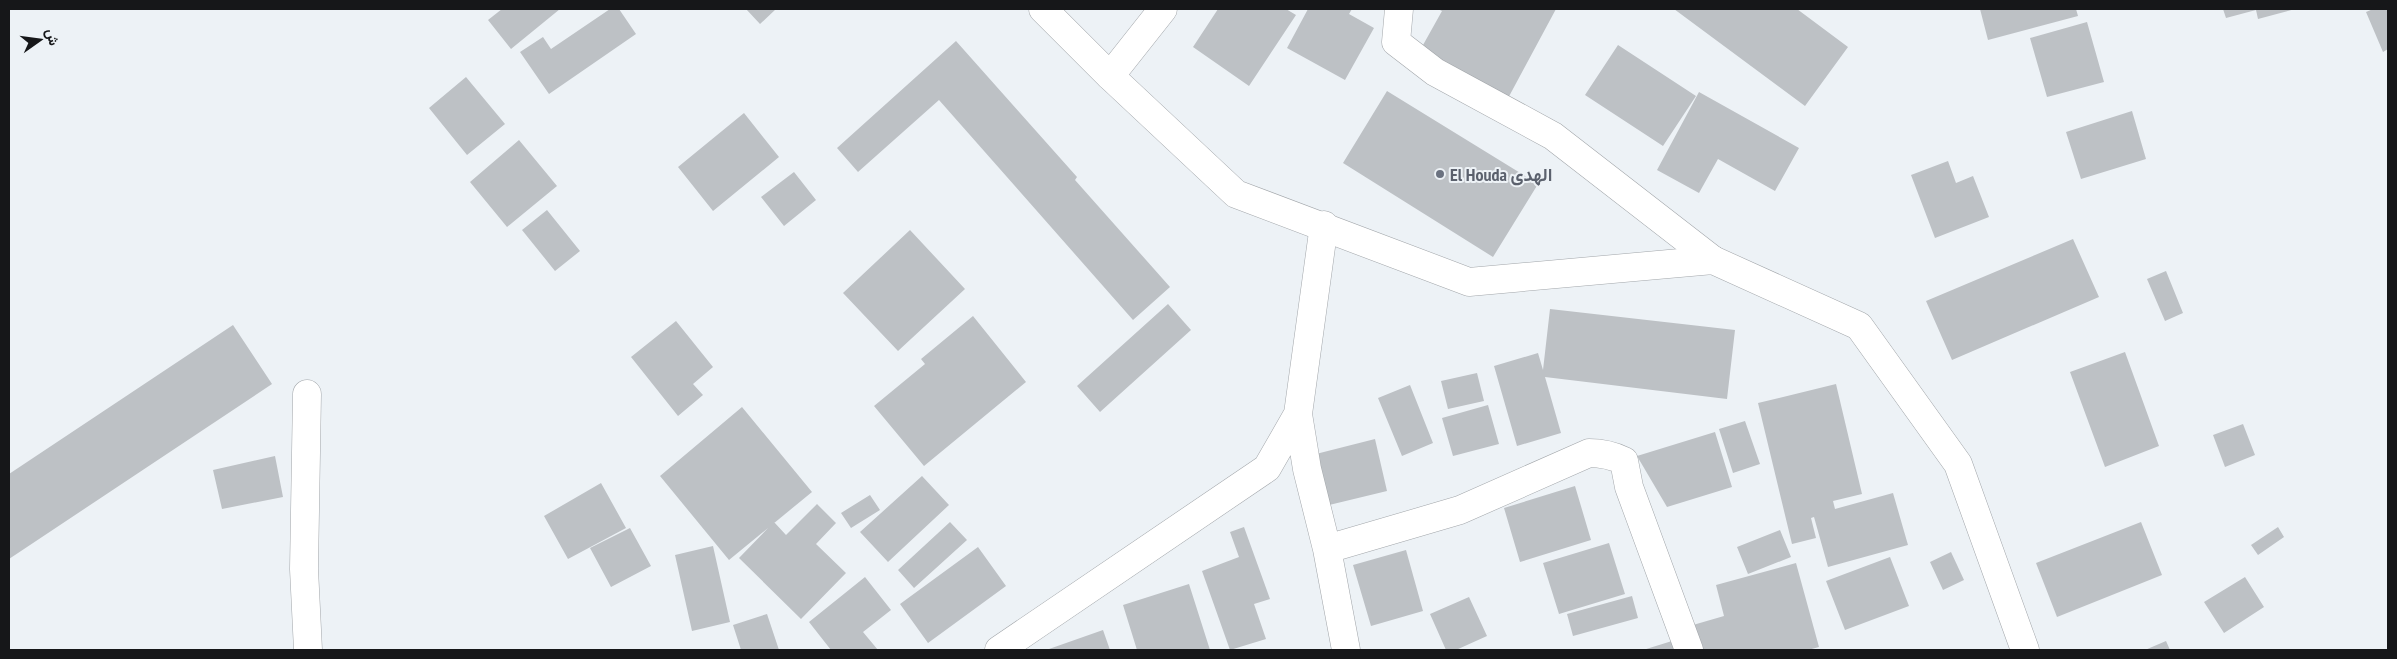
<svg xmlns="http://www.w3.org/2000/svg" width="2397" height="659" font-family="'PT Sans Narrow',Vazirmatn,sans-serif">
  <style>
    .building { fill: #bdc1c5 }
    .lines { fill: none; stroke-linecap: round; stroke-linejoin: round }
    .minor-casing { stroke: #a2a6aa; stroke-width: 29 }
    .secondary-casing { stroke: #a2a6aa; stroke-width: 29 }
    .minor { stroke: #fff; stroke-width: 28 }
    .secondary { stroke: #fff; stroke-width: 28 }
    .worship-dot { fill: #6b7280; stroke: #edf2f6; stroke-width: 2 }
    .labels { text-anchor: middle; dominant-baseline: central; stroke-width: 4; stroke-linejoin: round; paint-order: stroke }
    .worship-label { font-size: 18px; font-weight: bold; fill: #5b616d; stroke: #edf2f6; text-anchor: start }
  </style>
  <rect width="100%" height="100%" fill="#edf2f6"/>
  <path class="building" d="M502,9H560L511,49L488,20Z
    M610,9H619L636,34L549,94L520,52L543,37L551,49Z
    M746,9H776L760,24Z
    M1218,9H1286L1296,15L1249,86L1193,47Z
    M1308,9H1352L1349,14L1374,28L1345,80L1287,48Z
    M1438,9H1556L1506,102L1418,54L1442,11Z
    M1674,9H1797L1848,47L1805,106Z
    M1980,9H2076L2078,16L1988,40Z
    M2223,9H2295L2258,19L2256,10L2226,18Z
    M2373,9H2388V49L2383,52L2366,12Z
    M2087,22L2104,82L2047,97L2030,38Z
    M956,41L1077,177L1075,180L1170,287L1133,320L939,100L858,172L837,148Z
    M1618,45L1696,96L1663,146L1585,95Z
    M466,77L505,124L467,155L429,108Z
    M1387,91L1538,184L1493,257L1343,163Z
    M1699,92L1799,148L1775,191L1718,159L1699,193L1657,170Z
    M2132,111L2146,159L2081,179L2066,132Z
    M744,113L779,157L713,211L678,167Z
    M519,140L557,186L507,227L470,182Z
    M1948,161L1956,183L1973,176L1989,217L1935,238L1911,175Z
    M794,172L816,200L784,226L761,197Z
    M547,210L580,251L555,271L522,230Z
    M910,230L965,289L898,351L843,293Z
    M2073,239L2099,297L1952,360L1926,301Z
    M2166,271L2183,313L2165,321L2147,279Z
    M1168,304L1191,330L1100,412L1077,386Z
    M1550,309L1735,330L1727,399L1545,377L1561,433L1517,446L1494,366L1538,353L1543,370Z
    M973,316L1026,382L924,466L874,406L925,364L921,359Z
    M676,321L713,367L693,384L703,395L678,416L631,357Z
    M233,325L272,384L9,559V474Z
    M2125,352L2159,446L2105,467L2070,372Z
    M1477,373L1484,401L1448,409L1441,381Z
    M1836,384L1862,494L1833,501L1835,509L1893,493L1908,545L1828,567L1814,517L1811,518L1816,538L1792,544L1758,403Z
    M1410,385L1433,443L1402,456L1378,398Z
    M1488,405L1499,444L1453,456L1442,418Z
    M742,407L812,492L729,560L660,476Z
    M1745,421L1760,464L1733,473L1719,429Z
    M2243,424L2255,455L2225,467L2213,435Z
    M1715,432L1732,487L1667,507L1637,456Z
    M1375,439L1387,491L1325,506L1312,455Z
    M275,456L283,497L222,509L213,470Z
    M922,476L949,505L888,562L860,532Z
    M601,483L626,528L568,559L544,516Z
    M1575,486L1591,540L1520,562L1504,508Z
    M870,495L880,510L851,528L841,513Z
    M817,504L836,523L816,544L846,573L801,619L739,558L774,522L786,535Z
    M950,522L967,540L914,588L898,570Z
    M2141,522L2162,575L2057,617L2036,563Z
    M1244,527L1270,599L1254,604L1266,639L1230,650L1202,571L1239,557L1230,532Z
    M2278,527L2284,537L2258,555L2251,545Z
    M630,528L651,566L611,587L590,548Z
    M1780,530L1791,557L1748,574L1737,547Z
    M1609,543L1625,594L1559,614L1543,563Z
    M713,546L730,622L692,631L675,555Z
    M978,547L1006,586L928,643L900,604Z
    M1406,550L1423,611L1371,626L1353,565Z
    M1951,552L1964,580L1943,590L1930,562Z
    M1890,557L1909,606L1845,630L1826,581Z
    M1796,563L1819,647L1808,650H1700L1693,625L1724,616L1716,585Z
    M865,577L891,610L863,632L878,650H831L809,622Z
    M2245,577L2264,607L2224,633L2204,602Z
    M1189,584L1210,650H1137L1123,605Z
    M1632,596L1638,618L1573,636L1567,614Z
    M1469,597L1487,636L1456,650H1446L1430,614Z
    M767,614L779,650H741L733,625Z
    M1103,630L1110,650H1050L1049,649Z
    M1672,641L1674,650H1643Z
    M2166,641L2170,650H2145Z"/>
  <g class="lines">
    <g class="minor-casing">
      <path id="minor" d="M1399,9L1396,42L1435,72L1553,136L1713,260
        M1110,76L1163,9
        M1324,225L1298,414L1307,469L1327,549L1346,650
        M307,394L304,569L308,650
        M1327,549L1460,510L1589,453C1603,453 1612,455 1624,461L1629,487L1689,650
        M999,650L1267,468L1298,414"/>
    </g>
    <g class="secondary-casing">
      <path id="secondary" d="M1043,9L1110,76L1236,194L1469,282L1713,260L1859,326L1958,464L2025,650"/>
    </g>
    <use href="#minor" class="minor"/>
    <use href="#secondary" class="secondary"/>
  </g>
  <circle class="worship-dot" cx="1440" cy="174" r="5"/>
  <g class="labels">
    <g class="worship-label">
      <text x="1450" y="174">El Houda الهدى</text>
    </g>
  </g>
  <rect width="2397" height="659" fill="none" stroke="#161719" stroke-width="20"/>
  <g transform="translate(40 40) rotate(76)" stroke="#edf2f6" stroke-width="4" paint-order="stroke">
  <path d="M0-4L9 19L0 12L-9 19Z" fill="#161719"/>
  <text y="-8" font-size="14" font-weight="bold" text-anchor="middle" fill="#161719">ش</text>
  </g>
</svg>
